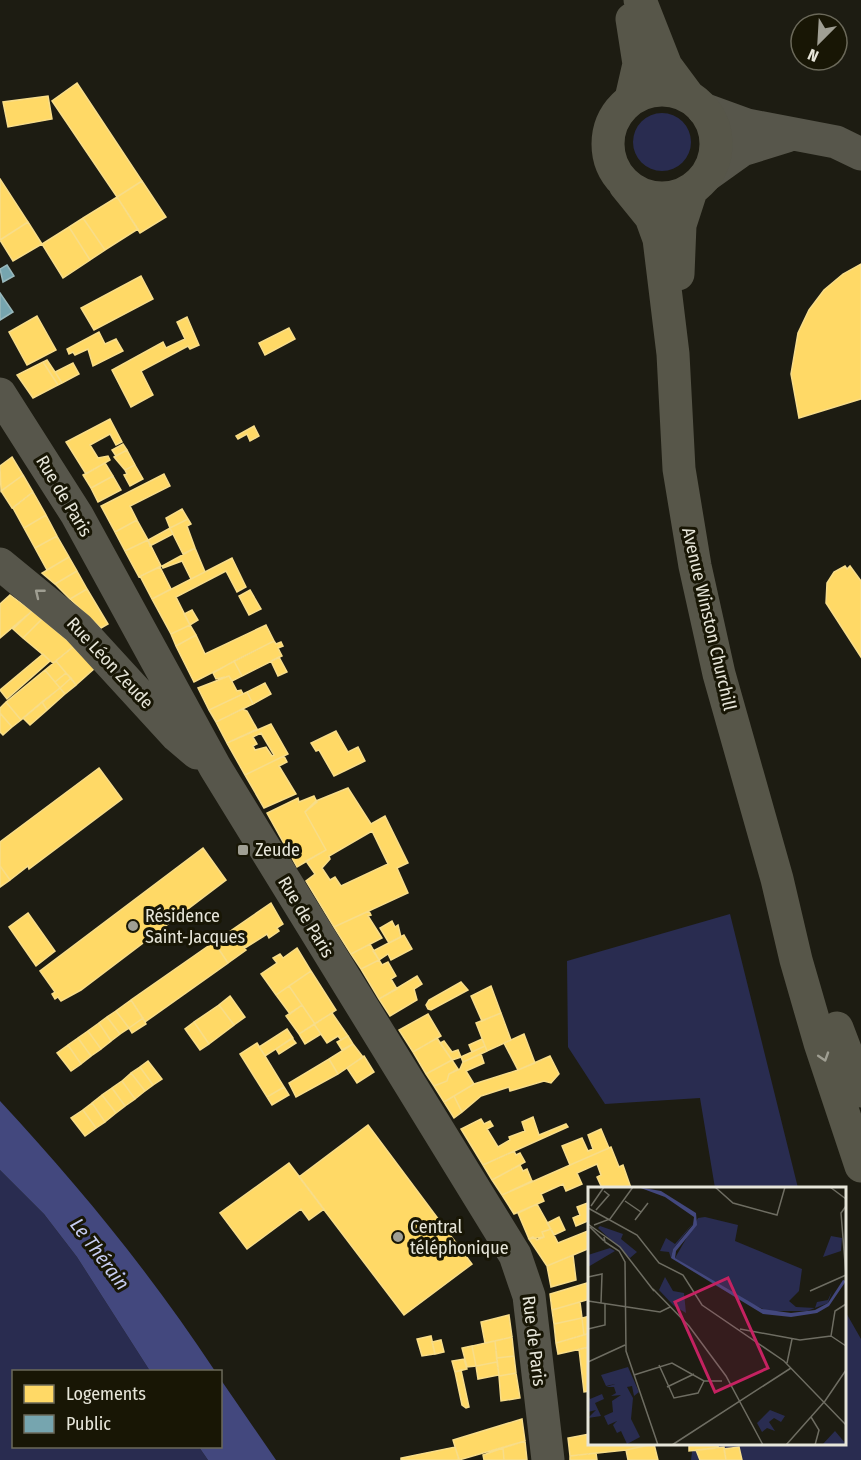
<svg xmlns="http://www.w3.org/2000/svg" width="861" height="1460" font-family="'Fira Sans Condensed',sans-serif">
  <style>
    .green { fill: #292c50 }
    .water { fill: #43487e }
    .homes { fill: #ffd966; stroke: #f8dd89; stroke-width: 1.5; fill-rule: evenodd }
    .public { fill: #76a5af; stroke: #98b8bc; stroke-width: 1.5 }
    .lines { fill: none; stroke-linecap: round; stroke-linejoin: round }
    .minor { stroke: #57564b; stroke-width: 33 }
    .major { stroke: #575649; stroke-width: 33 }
    .oneway { stroke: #9f9e92 }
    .poi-dot { fill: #a09f94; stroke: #181605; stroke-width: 2 }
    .labels { text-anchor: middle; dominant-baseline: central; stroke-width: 6; stroke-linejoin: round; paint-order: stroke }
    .street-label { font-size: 18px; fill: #e7e6da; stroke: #181605 }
    .poi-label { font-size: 18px; fill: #e7e6da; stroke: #181605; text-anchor: start }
    .water-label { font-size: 20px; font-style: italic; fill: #c6ccf1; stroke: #181605 }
    .inset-road { fill: none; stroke: #6e6d62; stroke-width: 1.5 }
    .view { fill: #c42261; fill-opacity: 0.15; stroke: #c42261; stroke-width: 3 }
    .inset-edge { fill: none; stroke: #e7e6da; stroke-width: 3 }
  </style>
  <rect width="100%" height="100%" fill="#1d1c12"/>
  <path class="green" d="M633 142a29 29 0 1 1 58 0a29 29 0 1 1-58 0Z
    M730,914L798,1188H715L700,1098L605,1104L568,1047L567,961Z
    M0,1170L44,1214L77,1257L150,1371L14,1372V1446L199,1447L208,1460H0Z
    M845,1311L861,1339V1460H691L693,1444H844Z"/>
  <path class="water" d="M0,1101C79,1186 151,1274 215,1371H150L77,1257L44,1214L0,1170Z
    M221,1380L276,1460H208L199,1447L220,1446Z"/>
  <path class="homes" d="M77,83L142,181L117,197L52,101Z
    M48,96L52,119L8,127L3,102Z
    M0,179L28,222L0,240Z
    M142,181L166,217L140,233L117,197Z
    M117,197L138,229L105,250L83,218Z
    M83,218L105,250L90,260L69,227Z
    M28,222L42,244L13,261L0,240Z
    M69,227L90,260L63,278L42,244Z
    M861,264V399L799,418L791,374L798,333L809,310L824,290L843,274Z
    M141,276L153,299L94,330L81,308Z
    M37,316L56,350L27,365L9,332Z
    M187,317L199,345L190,349L188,346L141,371L153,395L131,407L112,370L163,342L166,348L185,339L177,322Z
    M289,328L295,339L265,355L259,343Z
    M99,332L105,344L116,339L123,351L93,366L88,349L75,355L73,352L69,354L67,349Z
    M47,360L55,372L62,383L58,385L43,362Z
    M43,362L58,385L33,398L17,375Z
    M73,363L79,374L62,383L55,372Z
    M110,419L122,442L116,445L110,434L90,445L98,458L108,456L110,460L86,474L66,442Z
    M254,426L259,436L250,441L247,434L238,439L236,436Z
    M123,444L127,450L116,456L112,450Z
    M127,450L135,465L125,470L114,457Z
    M12,457L23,475L1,491L0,466Z
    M105,463L113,476L91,488L83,475Z
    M135,465L143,479L130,486L124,475L127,474L125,470Z
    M164,474L170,486L130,506L137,520L115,532L101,506Z
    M23,475L33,492L12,508L1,491Z
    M113,476L121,490L98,502L91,488Z
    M33,492L46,515L24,528L13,508Z
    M182,509L188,519L170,528L166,518Z
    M46,515L57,536L35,548L24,528Z
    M188,519L191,524L187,526L195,548L183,554L170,528Z
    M137,520L148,540L125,551L115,532Z
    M170,528L173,534L150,546L148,540Z
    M57,536L69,557L47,570L35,548Z
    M148,540L161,566L139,577L125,551Z
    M195,548L205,572L191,579L182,561L163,568L162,566Z
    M69,557L77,571L55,584L42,573Z
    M232,558L246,587L237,592L226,571L176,597L190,625L171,634L152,599Z
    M845,566L847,569L850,566L861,581V657L826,603L827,583L834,572Z
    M160,567L171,589L152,599L140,576Z
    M77,571L87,589L70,599L55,584Z
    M87,589L108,624L101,628L70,599Z
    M250,590L261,609L249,615L239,596Z
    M10,595L32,611L0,638V604Z
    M192,610L198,620L190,625L184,614Z
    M32,611L42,619L23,638L13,629Z
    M42,619L74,646L53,663L23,638Z
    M190,625L196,635L176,646L171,634Z
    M266,625L274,641L194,682L176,646L196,635L205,654Z
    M274,641L276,644L281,642L283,646L278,648L282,656L242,676L234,661Z
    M73,647L95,668L76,685L56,661Z
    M43,654L50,661L7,699L0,690Z
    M279,657L287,672L278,676L271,661Z
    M56,661L66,673L55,682L45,670Z
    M234,661L242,676L232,681L229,676L216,679L213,673Z
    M45,670L60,688L21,720L6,702Z
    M66,673L71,678L60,688L55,682Z
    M229,676L237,691L241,690L243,694L209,710L198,688Z
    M71,678L76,685L65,694L60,688Z
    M265,683L271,694L253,704L247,692Z
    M60,688L65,694L47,710L42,702Z
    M247,692L253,704L216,722L209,710Z
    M6,702L21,720L12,727L0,713V708Z
    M42,702L47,710L30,725L23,718Z
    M242,709L247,711L257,729L227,743L216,722Z
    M0,713L12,727L3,735L0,732Z
    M271,724L288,754L245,775L227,743ZM261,733L274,755L272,756L266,747L255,750L253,746L257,744L253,737Z
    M336,731L348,752L358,747L365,761L334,776L319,750L316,751L311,743Z
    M284,756L287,762L279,766L296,794L264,808L245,775Z
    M99,768L122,799L29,869L28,866L10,880L0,866V842Z
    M348,788L371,824L385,816L408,863L397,868L408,893L334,927L306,881L315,874L306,861L326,850L305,812L316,801ZM372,831L388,864L341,886L335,877L330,880L322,868L330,859L329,856Z
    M314,796L317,802L305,812L326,850L297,867L267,813L298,798L299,802Z
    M203,848L226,880L81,990L61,1001L58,997L55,999L52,994L55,992L40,971Z
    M0,866L10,880L0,887Z
    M271,903L283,924L277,928L279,931L269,938L267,934L245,948L232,930Z
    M369,911L371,915L368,916L382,938L351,954L334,927Z
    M28,913L55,951L36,966L9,927Z
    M392,921L395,927L398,925L401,937L389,943L380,928Z
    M232,930L246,950L228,963L214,942Z
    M404,935L412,949L391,960L388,954L379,960L373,951Z
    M214,942L228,963L145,1022L131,1000Z
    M370,944L379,960L361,969L351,954Z
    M297,948L311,971L276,995L261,974L277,963L273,958L280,954L283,958Z
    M379,960L382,965L388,962L396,976L391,979L397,989L379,999L361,969Z
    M311,971L336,1010L315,1024L289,986Z
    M417,976L422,984L414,989L417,1000L390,1016L379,999Z
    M461,982L468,990L431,1010L428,1009L426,1005L429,1000Z
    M289,986L302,1005L290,1014L276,995Z
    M491,986L501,1013L482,1021L471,996Z
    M230,996L245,1017L234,1025L219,1005Z
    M131,1000L143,1018L129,1028L116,1011Z
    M219,1005L234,1025L209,1044L194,1022Z
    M302,1005L315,1024L299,1034L286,1016Z
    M116,1011L129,1028L120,1034L107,1017Z
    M332,1013L348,1036L341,1040L338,1036L327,1043L314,1024Z
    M501,1013L511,1040L487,1051L476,1023Z
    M428,1014L441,1036L413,1052L399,1030Z
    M107,1017L120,1034L111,1041L99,1023Z
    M143,1018L146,1024L132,1033L129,1028Z
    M194,1022L209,1044L200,1050L185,1029Z
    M99,1023L111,1041L101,1049L88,1031Z
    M314,1024L321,1034L305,1044L299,1034Z
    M287,1029L293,1038L265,1056L259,1047Z
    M88,1031L101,1049L91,1056L78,1038Z
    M524,1034L535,1063L518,1070L504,1043Z
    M348,1036L353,1044L342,1050L337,1042Z
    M78,1038L91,1056L81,1064L68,1045Z
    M292,1038L296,1043L279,1054L276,1049Z
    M437,1038L452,1060L426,1074L413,1052Z
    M482,1039L485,1046L472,1052L469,1045Z
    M444,1041L452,1052L458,1050L461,1057L452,1060L440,1043Z
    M257,1043L284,1087L267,1097L240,1054Z
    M353,1044L363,1057L338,1074L329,1059Z
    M68,1045L81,1064L71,1071L57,1053Z
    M485,1046L487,1051L463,1062L461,1057Z
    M481,1054L484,1063L466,1071L474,1084L444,1102L434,1086L447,1081L449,1074L460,1069L463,1062Z
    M364,1056L374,1072L357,1083L347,1068Z
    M550,1056L559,1074L551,1083L544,1081L510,1091L509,1087L481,1096L462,1112L454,1096L474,1084L518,1070Z
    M329,1059L338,1074L296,1097L289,1083Z
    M452,1060L458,1069L449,1074L447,1081L434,1086L426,1074Z
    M148,1061L162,1079L153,1085L140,1067Z
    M140,1067L153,1085L145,1091L131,1073Z
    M131,1073L145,1091L135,1099L122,1081Z
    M122,1081L135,1099L125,1106L112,1088Z
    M284,1087L289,1095L272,1105L267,1097Z
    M112,1088L125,1106L116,1113L102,1095Z
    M102,1095L116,1113L105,1122L92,1103Z
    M454,1096L462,1112L454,1118L444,1102Z
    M92,1103L105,1122L96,1128L83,1110Z
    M83,1110L96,1128L85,1136L71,1118Z
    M533,1117L539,1135L566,1124L568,1127L483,1165L461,1129L481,1119L484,1124L490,1121L493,1126L487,1129L498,1147L510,1140L509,1137L525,1131L522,1122Z
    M368,1125L472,1264L404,1315L299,1177Z
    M601,1129L609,1148L570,1165L562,1146L582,1138L588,1151L593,1149L588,1135Z
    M611,1147L619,1167L623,1165L631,1188H602L597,1177L601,1175L597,1164L577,1173L582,1184L566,1191L563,1184L541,1194L544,1201L514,1214L502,1195Z
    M514,1151L516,1155L520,1153L525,1162L492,1180L483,1165Z
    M289,1163L324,1209L309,1220L301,1209L247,1249L220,1213Z
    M520,1165L523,1171L527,1169L532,1181L502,1195L492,1180Z
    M590,1202V1220L576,1226L573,1218L580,1215L577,1207Z
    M537,1204L551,1229L542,1232L544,1237L537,1240L533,1237L529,1239L518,1213Z
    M559,1217L565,1230L554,1235L547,1223Z
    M551,1229L558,1243L590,1230V1248L547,1266L529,1239L544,1237L542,1232Z
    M573,1255L576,1280L551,1287L547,1266Z
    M587,1283L590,1299L552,1310L550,1294Z
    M580,1302L582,1318L554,1324L552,1310Z
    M509,1315L512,1337L485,1343L481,1322Z
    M590,1316V1333L584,1335L582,1318Z
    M582,1318L584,1335L556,1343L554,1324Z
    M590,1333V1347L558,1354L556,1343Z
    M431,1336L435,1354L422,1356L417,1339Z
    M512,1337L514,1356L497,1358L495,1341Z
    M441,1340L444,1352L435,1354L432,1342Z
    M495,1341L497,1362L476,1366L472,1346Z
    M472,1346L476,1366L467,1367L462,1348Z
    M590,1347V1391L584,1392L579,1349Z
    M514,1356L516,1373L499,1376L497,1358Z
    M464,1359L467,1369L455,1372L452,1361Z
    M497,1362L499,1375L478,1379L476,1366Z
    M461,1370L469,1407L466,1408L462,1405L455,1372Z
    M516,1373L520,1398L501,1401L499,1376Z
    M522,1419L525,1441L459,1460L453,1440Z
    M590,1434V1444H654L626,1450L570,1456L568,1438Z
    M525,1441L527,1460H504L503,1448Z
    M654,1444L658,1460H628L626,1450Z
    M689,1444H718V1448L689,1451Z
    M455,1447L459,1459L456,1460H401V1458Z
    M724,1447L726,1460H700L696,1450Z
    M739,1447L742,1460H726L724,1449Z
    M503,1448L504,1460H484L483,1455Z
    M596,1453L597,1460H570V1456Z"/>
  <path class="public" d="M7,265L14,276L3,282L0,269Z
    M0,293L13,312L0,320Z"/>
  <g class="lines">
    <path class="minor" d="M703,109L747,125L836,142L861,154
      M707,175L742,150L787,136
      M0,394L77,515L215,767L515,1255L529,1296L548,1460
      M0,564L78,628L177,736L197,753"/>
    <path class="major" d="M640,0L666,66L689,97
      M608 144a54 54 0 1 1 108 0a54 54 0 1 1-108 0Z
      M631,99L639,64L632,19
      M625,185L651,217L659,239L673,354L679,469L695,566L719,674L777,879L796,960L820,1043L861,1166
      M678,274L680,225L691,191
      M837,1028L861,1091"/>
  </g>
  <defs><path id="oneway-chevron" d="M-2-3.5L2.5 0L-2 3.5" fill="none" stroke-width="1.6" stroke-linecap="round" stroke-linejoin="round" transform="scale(1.5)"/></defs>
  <g class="oneway">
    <use href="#oneway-chevron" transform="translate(39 593) rotate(-141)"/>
    <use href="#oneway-chevron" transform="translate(824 1057) rotate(72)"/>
  </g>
  <g class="poi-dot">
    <rect x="237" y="844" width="12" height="12" rx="3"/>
    <circle cx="133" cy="926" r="6"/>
    <circle cx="398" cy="1237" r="6"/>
  </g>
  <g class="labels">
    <g class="street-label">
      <text transform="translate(64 496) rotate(59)">Rue de Paris</text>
      <text transform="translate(709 619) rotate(77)">Avenue Winston Churchill</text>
      <text transform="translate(110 663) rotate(47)">Rue Léon Zeude</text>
      <text transform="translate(306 917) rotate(59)">Rue de Paris</text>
      <text transform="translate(534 1341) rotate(83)">Rue de Paris</text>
    </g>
    <g class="poi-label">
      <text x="255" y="850">Zeude</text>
      <text x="145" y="916">Résidence<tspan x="145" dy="21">Saint-Jacques</tspan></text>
      <text x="410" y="1227">Central<tspan x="410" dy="21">téléphonique</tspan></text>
    </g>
    <g class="water-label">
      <text transform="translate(100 1254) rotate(53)">Le Thérain</text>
    </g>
  </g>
  <g transform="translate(588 1187)">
    <rect width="258" height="258" fill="#1d1c12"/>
    <path d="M117,30L150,38L147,54L214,82L211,104L201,114L208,120L227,121L229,115L240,113L244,104L240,116L219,124H179L141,106L87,71L110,31ZM107,34L85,62L83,71L81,65L72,64L78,51L87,57ZM12,39L35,47L33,52L49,65L42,71L10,41ZM243,49L254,51L253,64L235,70ZM22,61L27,64L0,80V68ZM77,90L85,104L96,106L98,126L86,119L71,103ZM40,180L51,205L46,209L44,199L39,200L45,211L43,232L52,250L39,257L33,244L29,246L25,238L29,234L20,238L16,229L25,225L24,214L33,208L23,209L28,206L26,200H18L27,197L18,199L13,188ZM0,207L2,212L14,207L16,212L7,216L13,229L0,231L8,223L0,225ZM182,223L197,229L193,235L186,231L181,235L187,244L179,241L174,245L169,236ZM247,244L258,257L234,258Z" fill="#292c50"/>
    <path d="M50,0L73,4L108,26L109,38L88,64L87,71L174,122L203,126L227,123L240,116L255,93L258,94L241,119L229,126L203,130L175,127L83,71L85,62L105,38L106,30L77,10Z" fill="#43487e"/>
    <path class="inset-road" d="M127,0L145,16L189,28L197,0M242,0L258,12M0,10V30M37,14L53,25M3,19L16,0M258,19L253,26L258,88M0,21L49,48L71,76L95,88L114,118L196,174L258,238M8,23L21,8L16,4M47,33L60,16M0,37L32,60L66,104M6,38L22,32L45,0M2,40L16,54M16,50L17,55L31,64L37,75L38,164L70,258M0,90L14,87L13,116M65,102L101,139L138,189L175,258M222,104L258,88M0,114L72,125L82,120M0,142L17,138V117M152,142L212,153L243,149M243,149L247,124L258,117M243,149L258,159M0,175L37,158M199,176L204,152M71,178L86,211L110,206L116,194M46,188L84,176L116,194H134M79,200L106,187M223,230L231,243L227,258M84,258L203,181M198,258L237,214L258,183"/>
    <path class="view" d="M140,91L180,181L127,205L87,115Z"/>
    <rect width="258" height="258" class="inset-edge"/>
  </g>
  <rect x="12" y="1370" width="210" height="78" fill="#181605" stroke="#6b695a" stroke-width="1.5"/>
  <rect x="24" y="1385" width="30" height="18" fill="#ffd966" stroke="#6b695a" stroke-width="1.5"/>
  <text x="66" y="1400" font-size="18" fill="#e7e6da">Logements</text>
  <rect x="24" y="1415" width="30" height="18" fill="#76a5af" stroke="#6b695a" stroke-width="1.5"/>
  <text x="66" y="1430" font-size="18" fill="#e7e6da">Public</text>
  <g transform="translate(819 42) rotate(204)"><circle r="28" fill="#181605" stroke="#6b695a" stroke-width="1.5"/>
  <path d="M0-4.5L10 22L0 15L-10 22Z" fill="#a09f94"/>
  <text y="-9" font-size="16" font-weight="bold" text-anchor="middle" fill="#e7e6da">N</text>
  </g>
</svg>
